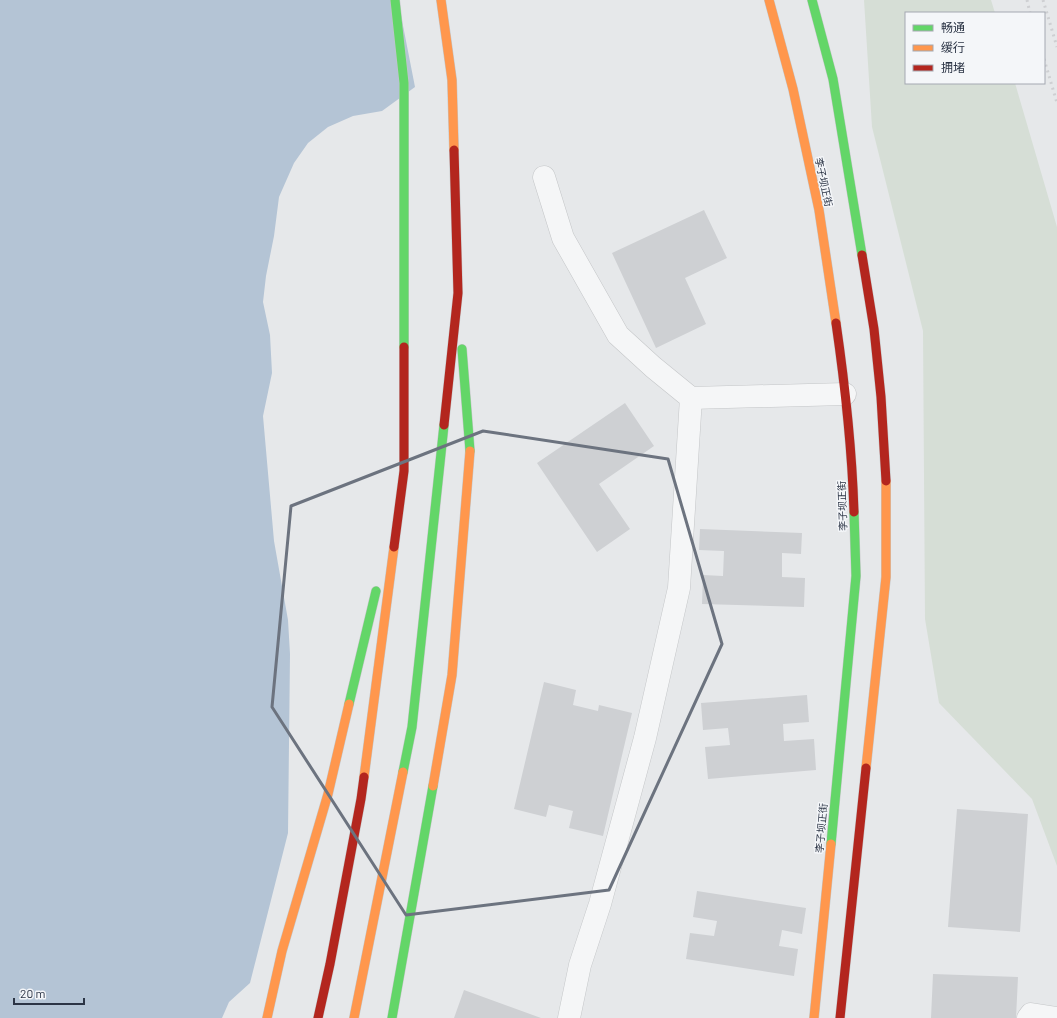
<svg xmlns="http://www.w3.org/2000/svg" width="1057" height="1018" font-family="Barlow,'Noto Sans SC',sans-serif">
  <style>
    .green { fill: #d6ded6 }
    .water { fill: #b4c4d5 }
    .building { fill: #ced0d3 }
    .lines { fill: none; stroke-linecap: round; stroke-linejoin: round }
    .street-casing { stroke: #c4c6c8; stroke-width: 23 }
    .fast-casing { stroke: #c4c6c8; stroke-width: 10 }
    .slow-casing { stroke: #c4c6c8; stroke-width: 10 }
    .jam-casing { stroke: #c4c6c8; stroke-width: 10 }
    .street { stroke: #f5f6f7; stroke-width: 22 }
    .fast { stroke: #63d668; stroke-width: 9 }
    .slow { stroke: #ff974d; stroke-width: 9 }
    .jam { stroke: #b3261e; stroke-width: 9 }
    .rail { stroke: #cecfd2; stroke-width: 3; stroke-dasharray: 2 4; stroke-linecap: butt }
    .marked { fill: none; stroke: #6c737f; stroke-width: 3; stroke-linejoin: round }
    .labels { text-anchor: middle; dominant-baseline: central; stroke-width: 3; stroke-linejoin: round; paint-order: stroke }
    .street-label { font-size: 10px; fill: #2b3445; stroke: #f4f6f9 }
  </style>
  <rect width="100%" height="100%" fill="#e6e8ea"/>
  <path class="green" d="M864,0H991L995,13H906V83H1015L1057,227V866L1032,799L939,703L925,619L923,331L872,127Z"/>
  <path class="water" d="M0,0H398L415,87L382,111L353,116L328,127L308,143L294,163L279,197L274,236L266,276L263,302L270,335L272,373L263,416L274,541L288,620L290,654L288,833L250,983L229,1002L222,1018H0Z"/>
  <path class="building" d="M704,210L727,258L685,278L706,324L656,348L612,253Z
    M625,403L654,446L599,484L630,529L597,552L537,463Z
    M700,529L802,533L801,554L782,553V577L805,578L804,607L702,604L703,575L723,576L724,551L699,550Z
    M544,682L576,690L573,705L598,711L599,705L632,713L603,836L569,828L573,811L549,805L546,817L514,809Z
    M807,695L809,722L783,724L784,741L814,739L816,770L708,779L705,747L730,745L728,728L703,730L701,703Z
    M957,809L1028,814L1020,932L948,927Z
    M697,891L806,908L802,934L782,930L779,946L798,949L794,976L686,959L690,933L714,936L717,921L693,917Z
    M933,974L1018,977L1016,1018H931Z
    M464,990L541,1018H454Z"/>
  <g class="lines">
    <g class="street-casing">
      <path id="street" d="M544,177L563,238L618,335L653,367L691,398L845,394
        M569,1018L580,965L600,904L645,738L679,588L691,398
        M1028,1018L1031,1014L1056,1018"/>
    </g>
    <g class="fast-casing">
      <path id="fast" d="M395,0L404,83V347
        M812,0L833,79L862,255
        M462,349L470,451
        M349,704L376,591
        M403,772L412,727L444,425
        M831,844L856,576L854,512
        M392,1018L433,786"/>
    </g>
    <g class="slow-casing">
      <path id="slow" d="M441,0L452,80L454,150
        M769,0L793,89L819,210L836,323
        M866,768L886,577V481
        M364,777L394,547
        M433,786L452,675L470,451
        M267,1018L282,951L328,794L349,704
        M354,1018L403,772
        M814,1018L831,844"/>
    </g>
    <g class="jam-casing">
      <path id="jam" d="M862,255L874,329L881,397L886,481
        M836,323C845,385 852,449 854,512
        M444,425L458,293L454,150
        M394,547L404,471V347
        M318,1018L330,964L361,799L364,777
        M840,1018L866,768"/>
    </g>
    <use href="#street" class="street"/>
    <use href="#fast" class="fast"/>
    <use href="#slow" class="slow"/>
    <use href="#jam" class="jam"/>
    <path class="rail" d="M1027,0L1030,13
      M1043,0L1057,47
      M1044,59L1057,103"/>
  </g>
  <path class="marked" d="M483,431L668,459L722,644L609,890L406,915L272,707L291,506Z"/>
  <g class="labels">
    <g class="street-label">
      <text transform="translate(824 182) rotate(78)">李子坝正街</text>
      <text transform="translate(842 506) rotate(-92)">李子坝正街</text>
      <text transform="translate(821 828) rotate(-85)">李子坝正街</text>
    </g>
  </g>
  <rect x="905" y="12" width="140" height="72" fill="#f4f6f9" stroke="#a4a8b1"/>
  <rect x="913" y="25" width="20" height="6" fill="#63d668" stroke="#a4a8b1"/>
  <text x="941" y="32" font-size="12" fill="#2b3445">畅通</text>
  <rect x="913" y="45" width="20" height="6" fill="#ff974d" stroke="#a4a8b1"/>
  <text x="941" y="52" font-size="12" fill="#2b3445">缓行</text>
  <rect x="913" y="65" width="20" height="6" fill="#b3261e" stroke="#a4a8b1"/>
  <text x="941" y="72" font-size="12" fill="#2b3445">拥堵</text>
  <path d="M14 998v6h70v-6" fill="none" stroke="#2b3445" stroke-width="2"/>
  <text x="20" y="998" font-size="12" fill="#2b3445" stroke="#f4f6f9" stroke-width="3" paint-order="stroke">20 m</text>
</svg>
